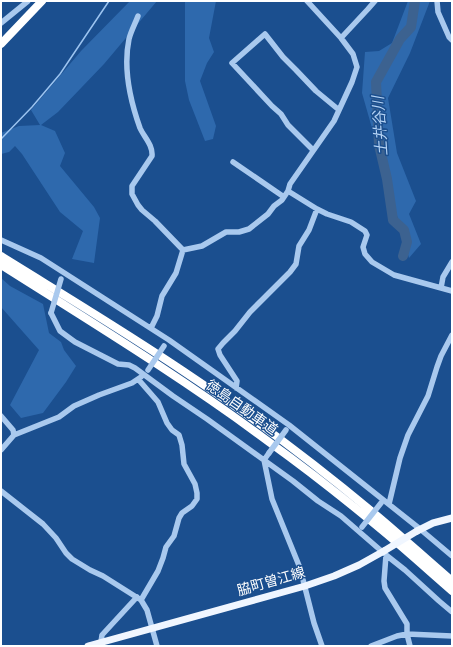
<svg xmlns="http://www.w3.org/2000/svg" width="453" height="647" font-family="Raleway,'Noto Sans JP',sans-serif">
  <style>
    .green { fill: #2e69ad }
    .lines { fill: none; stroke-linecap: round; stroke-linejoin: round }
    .stream { stroke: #9cc4f0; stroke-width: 1.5 }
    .river { stroke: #3c6290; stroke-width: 10 }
    .minor { stroke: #a9c9ee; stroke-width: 5.5 }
    .major { stroke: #f0f6ff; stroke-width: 7 }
    .highway { stroke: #fff; stroke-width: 8 }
    .minor-bridge { stroke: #a9c9ee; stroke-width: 5.5 }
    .major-bridge { stroke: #f0f6ff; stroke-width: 7 }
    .labels { text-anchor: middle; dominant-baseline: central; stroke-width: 3; stroke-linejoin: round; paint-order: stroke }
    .street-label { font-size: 14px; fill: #fff; stroke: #1b4f8f }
    .water-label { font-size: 15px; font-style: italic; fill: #b5d3f5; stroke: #1b4f8f }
  </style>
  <rect width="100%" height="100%" fill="#1b4f8f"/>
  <path class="green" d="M130,1H157L104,64L58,112L41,125L55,131L65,153L60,166L94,207L100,218L94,263L72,259L83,231L60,212L22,154L15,146L9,152L1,154V133L19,126L40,125L31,110L81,51Z
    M185,1H216L209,38L214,52L207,63L200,81L216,126L213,139L205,141L189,100L185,81Z
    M408,1H430L410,53L388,98L397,153L416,201L409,214L421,244L409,258L362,93L365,52L379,51L392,43Z
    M1,278L10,286L43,304L49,333L61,342L64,350L76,366L66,382L43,413L21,418L10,405L39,350L1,307Z"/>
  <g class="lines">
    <path class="stream" d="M1,139L32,107L60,74L109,1"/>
    <path class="river" d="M403,256L407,242L404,230L393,220L387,179L379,145L376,82L400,39L411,27L415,1"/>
    <path class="minor" d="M437,1L438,12L449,37L452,40
      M138,16C135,24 131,31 129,39C123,68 130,100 140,128C144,137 153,145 152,156L132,186V194L138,205L142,210L155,221L183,250
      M1,23L28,1
      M341,38L368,9L375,1
      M313,150L288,125L281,114L272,106L232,63L265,34L283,57L296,70L316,91L339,110
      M233,162L284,197
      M288,191L317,209L327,214L351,222L365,231L367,235L363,247L365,254L372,262L394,275L452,291
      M1,240L41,258L169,340L289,425L420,529L452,556
      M183,250L202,246L226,232H239L249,229L268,214L274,206L282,200L288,191L290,184L334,121L352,82L357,67L353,54L341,38L307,1
      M441,288L443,277L452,262
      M51,313L60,331L75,342L118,364L129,365L135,368L173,396L207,419L293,481L318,501L341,516L386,555L405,570L439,601L452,612
      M151,328L157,316L162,296L176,273L183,250
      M138,379L158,402L167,423L172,430L179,435L182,445L184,464L195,484L197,493V499L192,506L182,513L179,518L174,536L166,547L163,558L158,571L141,600
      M236,388L237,381L220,355L218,349L223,343L235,331L250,312L290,272L296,264L299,246L309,230L317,209
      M1,416L13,430L14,435
      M1,450L14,435L59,417L74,406L99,395L132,383L141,377
      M269,453L264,460L272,499L300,568L314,623L322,646
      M1,491L43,524L56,538L66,553L72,559L90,570L103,576L141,600L147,610L157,646
      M389,504L400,458L408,435L428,396L437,367L441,356L452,335
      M386,555L384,581L385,588L407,624V634L410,646
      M101,642L102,635L137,597
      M371,646L397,636L407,634L452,636"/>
    <path class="major" d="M417,531L433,523L452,518
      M88,646L305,586L334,576L359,565L384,551"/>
    <path class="highway" d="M1,44L42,1
      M1,256C67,297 134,337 198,381C264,425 328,474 388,525C410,544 431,563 452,581
      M1,265C91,322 183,378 269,442C308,470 346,500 383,531C407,551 429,571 452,591"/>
    <path class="minor-bridge" d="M51,313L61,279
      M148,370L164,346
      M269,453L286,430
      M362,527L381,503"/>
    <path class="major-bridge" d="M384,551L417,531"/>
  </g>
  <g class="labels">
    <g class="street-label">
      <text transform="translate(242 407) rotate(35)">徳島自動車道</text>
      <text transform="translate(271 581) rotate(-16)">脇町曽江線</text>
    </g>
    <g class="water-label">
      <text transform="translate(380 126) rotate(-94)">土井谷川</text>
    </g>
  </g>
  <rect width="453" height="647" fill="none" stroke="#ffffff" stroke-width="4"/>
</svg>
